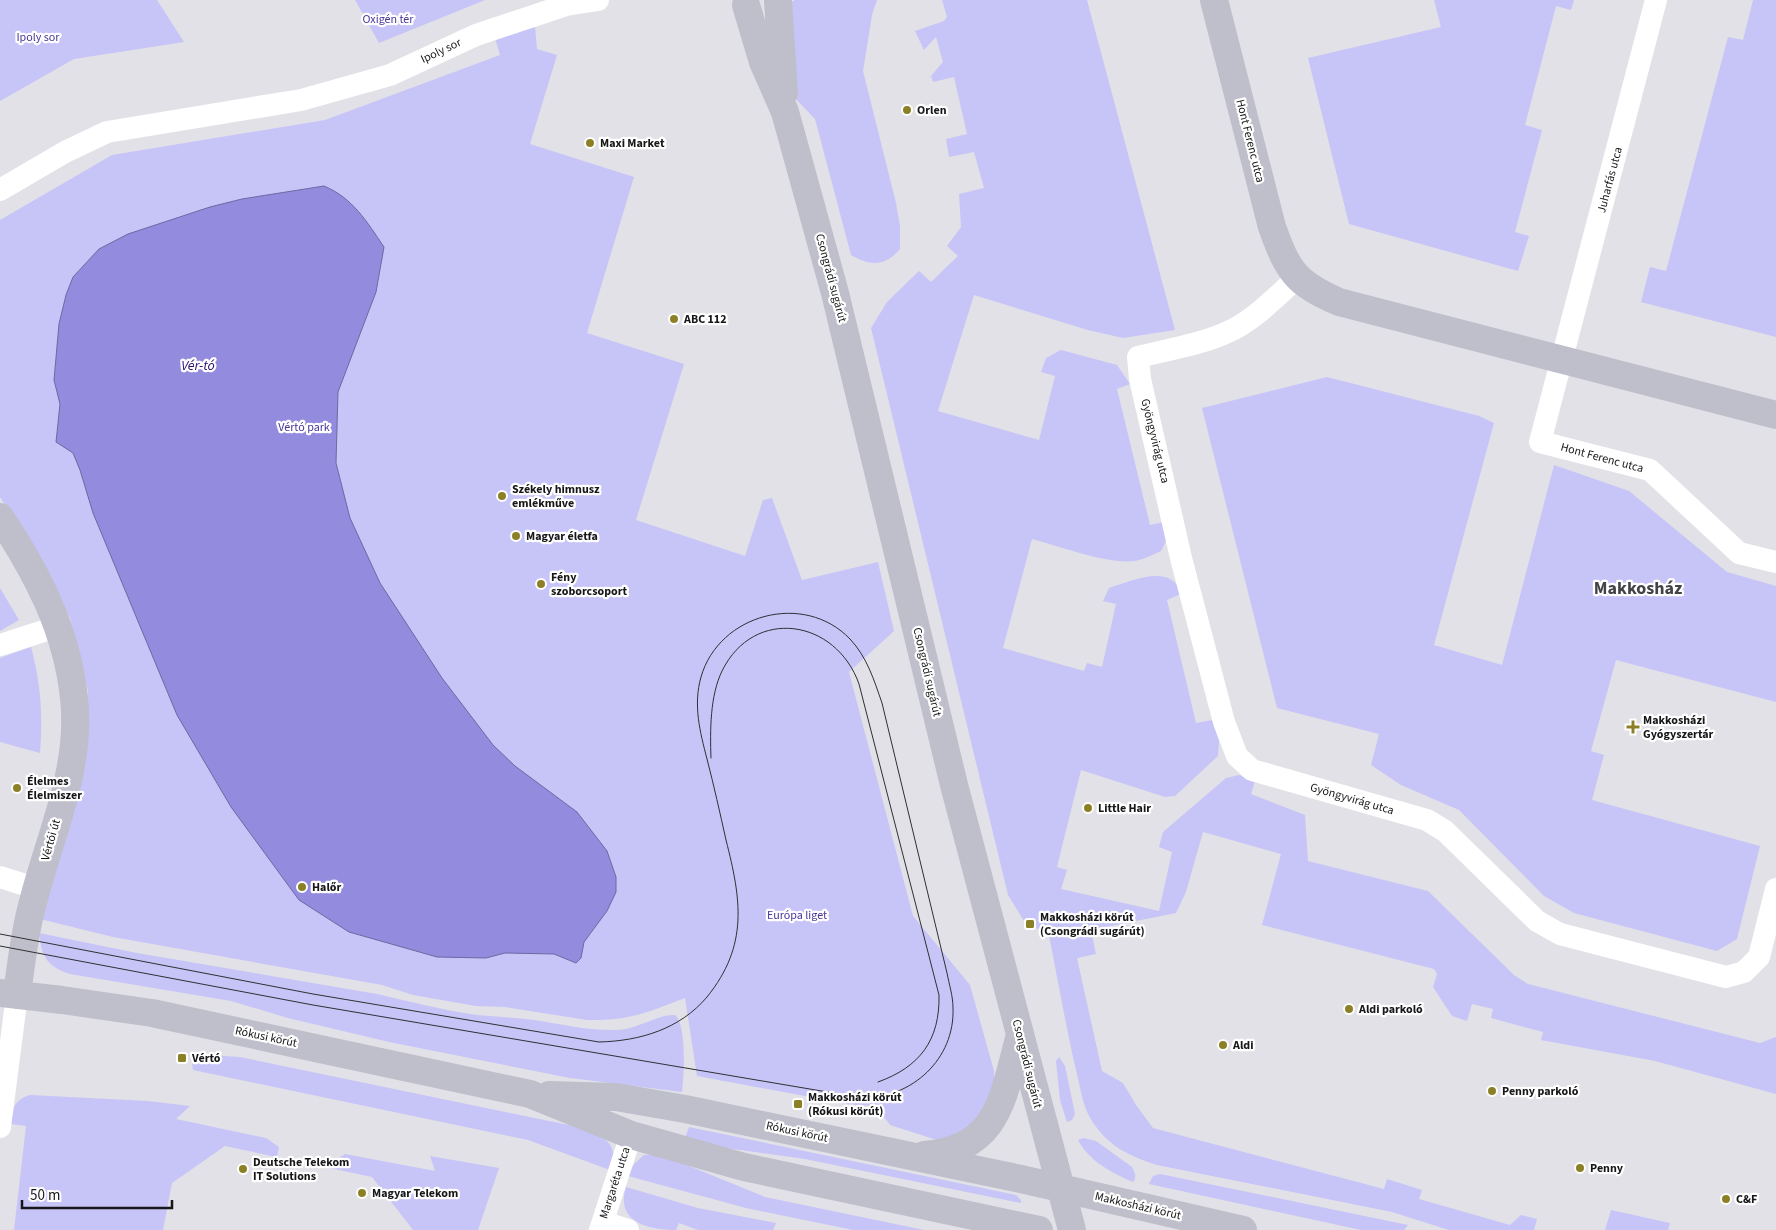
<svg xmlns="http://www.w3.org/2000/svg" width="1776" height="1230" font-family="'Source Sans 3',sans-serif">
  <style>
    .green { fill: #c7c4f8 }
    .water { fill: #938bdd; stroke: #6e68a2 }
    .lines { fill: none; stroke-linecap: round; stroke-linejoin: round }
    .street { stroke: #fff; stroke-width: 22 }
    .secondary { stroke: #bfbfcb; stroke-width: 28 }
    .tram { stroke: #303033; stroke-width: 1 }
    .poi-dot { fill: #8c8027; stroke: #fff; stroke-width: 2 }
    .labels { text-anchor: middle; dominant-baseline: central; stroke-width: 4.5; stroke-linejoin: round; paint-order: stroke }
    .park-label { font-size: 12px; fill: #493696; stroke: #fff }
    .street-label { font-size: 12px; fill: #171719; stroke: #fff }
    .poi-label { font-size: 12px; font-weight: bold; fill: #171719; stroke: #fff; text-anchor: start }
    .water-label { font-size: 14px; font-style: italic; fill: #2d0f70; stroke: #fff }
    .district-label { font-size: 18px; font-weight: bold; fill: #434347; stroke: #fff }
  </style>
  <rect width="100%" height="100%" fill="#e1e1e7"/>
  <path class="green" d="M0,0H157L184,42L74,59L0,101Z
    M355,0H485L379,43Z
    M795,0H877L872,15L863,71L896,203L900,226V249C885,267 870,266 851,255L815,119L794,97L792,2Z
    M942,0H1087L1175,330L1123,338L1088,330L974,295L938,411L1039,440L1055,376L1041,372L1046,358L1061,350L1117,365L1130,384L1117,389L1150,525L1164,522L1167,539L1161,551C1154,554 1146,558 1139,560C1114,567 1059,546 1032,539L1003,648L1084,671L1087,663L1102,667L1116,604L1103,601L1109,588C1131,581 1173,562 1181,594L1167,600L1196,723L1213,720L1219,741L1218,756L1175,796L1165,797L1081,770L1057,867L1067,870L1061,889L1159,911L1172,852L1159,847L1163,832L1226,778L1239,775L1255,781L1251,794L1305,815L1308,861L1428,891L1514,975L1528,984L1760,1043L1776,1037V1094L1655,1061L1541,1040L1543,1032L1491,1018L1493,1009L1472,1004L1467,1021L1452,1016L1433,987L1437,974L1434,969L1262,925L1281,854L1203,832L1186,892L1176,913L1091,930L1096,954L1077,958L1102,1071L1123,1083L1136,1105L1153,1128L1384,1189L1387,1179L1422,1190L1419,1199L1510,1225L1521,1215L1537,1219L1534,1230H1449L1392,1212L1157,1165C1130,1156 1111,1148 1094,1124C1083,1109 1081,1091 1077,1074C1066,1028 1058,981 1049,935L1024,921L1008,895L871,328L887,302L919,271L931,282L958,256L947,246L961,227L959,194L984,188L974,152L949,157L946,139L967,134L954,77L933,82L931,76L943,62L936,37L924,50L915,31L944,21L947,17Z
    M1434,0H1574L1571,10L1556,6L1525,125L1542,130L1515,232L1529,236L1518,271L1349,224L1308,58L1441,27Z
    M1753,0H1776V337L1641,302L1650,267L1666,271L1728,37L1743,40Z
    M535,26L537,49L557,55L530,144L634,177L587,333L684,364L636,520L745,556L763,500L772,498L802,580L878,562L894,631L849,672L913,916L970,985L994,1071L995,1091L971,1131L943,1142L890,1125L876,1106L854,1105L697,1076L685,998C647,1013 627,1021 587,1020L505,1007L476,1006L413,995L382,985L113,937L40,919L82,774L88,691L70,618L27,539L0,497V220L112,155L325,120L500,55L495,38Z
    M1327,377L1479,416L1494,423L1434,645L1502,665L1554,465L1629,491L1727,572L1776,586V702L1616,660L1591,751L1604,755L1592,800L1760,846L1737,939L1717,951L1574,913L1544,896L1459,810L1401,785L1371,765L1379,734L1277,708L1202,408Z
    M0,588L19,620L0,631Z
    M31,647C41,685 43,714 40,753L0,742V658Z
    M39,933L137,953L377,994C408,1001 438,1009 470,1014C491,1017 513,1017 534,1020C561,1024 589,1031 617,1030C636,1030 658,1014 675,1015C687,1025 684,1076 682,1092L570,1078L389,1042L288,1018L231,1001L70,974C46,966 42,957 39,933Z
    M191,1054L240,1057L549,1121C567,1125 614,1131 613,1155C613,1160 611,1165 610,1170L528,1140L193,1070Z
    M1059,1057L1065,1066L1075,1114L1072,1120L1067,1122L1060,1100L1056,1061Z
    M30,1095L148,1101L190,1106L176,1119L266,1138L279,1147L277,1157L225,1146L172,1183L163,1230H14L26,1126L11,1124C12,1109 14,1100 30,1095Z
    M689,1127L1016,1195L1021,1200V1203L805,1159L718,1147L685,1138Z
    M1083,1138L1096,1141L1132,1167C1135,1172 1137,1178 1133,1182C1112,1173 1089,1161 1078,1140Z
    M345,1154L435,1171L430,1156L499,1168L478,1230H413L372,1177L325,1167Z
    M644,1155H662L765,1197L924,1230H853L746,1208L628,1176L634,1164Z
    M1160,1174L1408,1225L1404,1230H1361L1149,1184L1153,1176Z
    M626,1187L698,1208L776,1223L773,1230H698L679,1223L676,1230C648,1230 615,1222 626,1187Z
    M1611,1210L1670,1223L1668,1230H1605Z"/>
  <path class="water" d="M324,186C353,198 367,222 384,247L376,292L338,392L336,463L350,518L380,583L442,678L493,745L515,766L577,812L607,851L616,877V892L607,911L584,942L581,958L576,963L554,954L505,953L486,958L437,957L349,932L299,900L231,807L177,715L93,513L80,470L73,453L56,442L60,404L54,380L59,324L66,295L73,277L99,249L128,234L210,207L242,199Z"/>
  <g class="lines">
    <path class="street" d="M1656,0L1540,442L1650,470L1739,553L1776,562
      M0,190L65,152L107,132L301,100L390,75L476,35L566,5L598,0
      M1297,278C1277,296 1258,316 1234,329C1205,344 1170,349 1138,357L1140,379L1181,558L1224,722L1237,756L1252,770L1427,820L1445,831L1537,921L1560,934L1726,977L1744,972L1759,957L1776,889
      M0,645L59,626
      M0,877L38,889
      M0,1127L17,995
      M603,1222L628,1230
      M600,1230L631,1135"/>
    <path class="secondary" d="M778,0L784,93
      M1214,0L1272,227C1288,271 1295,283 1339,302L1776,415
      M746,5L763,62L785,112L835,293L954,785L1072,1230
      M0,517C37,573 67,630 74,698C83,775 43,849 28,923C23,947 20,971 17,995
      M0,993L62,1000L152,1013L530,1094L631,1135L744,1167L1039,1230
      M549,1095L616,1097L685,1109L1021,1179L1243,1230
      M924,1155C1000,1150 1003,1095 1020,1035"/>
    <path class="tram" d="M711,758C710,730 710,696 722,671C754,606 836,619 859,684L939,995C940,1040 920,1067 878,1082
      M0,934L313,994L599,1042C640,1041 680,1029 707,997C749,945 741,899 726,840C720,813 714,786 707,759C700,732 693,705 701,677C719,614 804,591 850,639C867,657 874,680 882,703L947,973C949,984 953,996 953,1008C955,1059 912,1098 863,1098L313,1005L0,946"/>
  </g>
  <g class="poi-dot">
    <circle cx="907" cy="110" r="5"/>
    <circle cx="590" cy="143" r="5"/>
    <circle cx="674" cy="319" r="5"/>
    <circle cx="502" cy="496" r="5"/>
    <circle cx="516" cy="536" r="5"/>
    <circle cx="541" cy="584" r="5"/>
    <path d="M1630.5 719.5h5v5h5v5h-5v5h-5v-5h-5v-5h5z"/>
    <circle cx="17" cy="788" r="5"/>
    <circle cx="1088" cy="808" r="5"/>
    <circle cx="302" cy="887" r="5"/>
    <rect x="1025" y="919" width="10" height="10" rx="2.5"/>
    <circle cx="1349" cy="1009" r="5"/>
    <circle cx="1223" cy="1045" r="5"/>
    <rect x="177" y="1053" width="10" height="10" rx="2.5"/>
    <circle cx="1492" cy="1091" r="5"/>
    <rect x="793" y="1099" width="10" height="10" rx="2.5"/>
    <circle cx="1580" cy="1168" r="5"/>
    <circle cx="243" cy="1169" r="5"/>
    <circle cx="362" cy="1193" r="5"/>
    <circle cx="1726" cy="1199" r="5"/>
  </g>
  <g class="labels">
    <g class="park-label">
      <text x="388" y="19">Oxigén tér</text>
      <text x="38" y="37">Ipoly sor</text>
      <text x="304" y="427">Vértó park</text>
      <text x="797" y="915">Európa liget</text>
    </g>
    <g class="street-label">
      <text transform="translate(441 51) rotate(-25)">Ipoly sor</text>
      <text transform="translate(1250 141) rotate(76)">Hont Ferenc utca</text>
      <text transform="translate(1610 180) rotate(-75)">Juharfás utca</text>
      <text transform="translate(831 278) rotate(75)">Csongrádi sugárút</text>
      <text transform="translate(1155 441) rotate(76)">Gyöngyvirág utca</text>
      <text transform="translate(1602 458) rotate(15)">Hont Ferenc utca</text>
      <text transform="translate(927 672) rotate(77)">Csongrádi sugárút</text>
      <text transform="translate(1352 799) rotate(16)">Gyöngyvirág utca</text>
      <text transform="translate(51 840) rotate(-74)">Vértói út</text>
      <text transform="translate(266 1037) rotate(12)">Rókusi körút</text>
      <text transform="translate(1027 1064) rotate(76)">Csongrádi sugárút</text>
      <text transform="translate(797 1132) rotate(12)">Rókusi körút</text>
      <text transform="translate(615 1183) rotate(-72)">Margaréta utca</text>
      <text transform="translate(1138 1206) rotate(13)">Makkosházi körút</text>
    </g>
    <g class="poi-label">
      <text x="917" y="110">Orlen</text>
      <text x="600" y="143">Maxi Market</text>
      <text x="684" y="319">ABC 112</text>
      <text x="512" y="489">Székely himnusz<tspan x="512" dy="14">emlékműve</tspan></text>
      <text x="526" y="536">Magyar életfa</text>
      <text x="551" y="577">Fény<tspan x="551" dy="14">szoborcsoport</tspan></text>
      <text x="1643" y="720">Makkosházi<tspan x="1643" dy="14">Gyógyszertár</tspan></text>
      <text x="27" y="781">Élelmes<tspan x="27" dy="14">Élelmiszer</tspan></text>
      <text x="1098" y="808">Little Hair</text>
      <text x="312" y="887">Halőr</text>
      <text x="1040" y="917">Makkosházi körút<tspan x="1040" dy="14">(Csongrádi sugárút)</tspan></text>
      <text x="1359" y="1009">Aldi parkoló</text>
      <text x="1233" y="1045">Aldi</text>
      <text x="192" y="1058">Vértó</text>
      <text x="1502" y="1091">Penny parkoló</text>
      <text x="808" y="1097">Makkosházi körút<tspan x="808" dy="14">(Rókusi körút)</tspan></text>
      <text x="253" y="1162">Deutsche Telekom<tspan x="253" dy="14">IT Solutions</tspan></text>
      <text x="1590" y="1168">Penny</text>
      <text x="372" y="1193">Magyar Telekom</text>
      <text x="1736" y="1199">C&amp;F</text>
    </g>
    <g class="water-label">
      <text x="198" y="366">Vér-tó</text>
    </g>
    <g class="district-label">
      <text x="1638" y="588">Makkosház</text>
    </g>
  </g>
  <path d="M22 1200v8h150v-8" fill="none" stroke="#171719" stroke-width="2.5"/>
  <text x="30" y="1200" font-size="15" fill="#171719" stroke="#ffffff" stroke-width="4" paint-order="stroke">50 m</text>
</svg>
